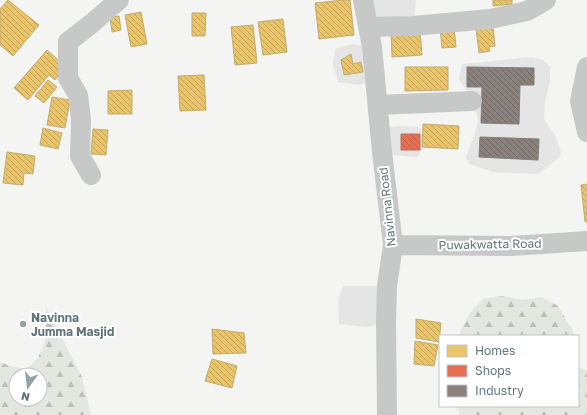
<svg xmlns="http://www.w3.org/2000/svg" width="587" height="415" font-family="'Golos Text',sans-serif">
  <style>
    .built { fill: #e4e5e4 }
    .forest { fill: url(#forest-firs); fill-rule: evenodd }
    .homes { fill: url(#homes-back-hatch); stroke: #c0ad6f }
    .shops { fill: url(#shops-back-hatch); stroke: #bf715e }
    .industry { fill: url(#industry-back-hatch); stroke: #7e7e7c }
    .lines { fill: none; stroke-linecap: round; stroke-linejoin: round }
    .minor { stroke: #c7c9c8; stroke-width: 20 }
    .poi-dot { fill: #95a2a5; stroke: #fff; stroke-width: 1.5 }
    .labels { text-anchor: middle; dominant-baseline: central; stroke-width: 4; stroke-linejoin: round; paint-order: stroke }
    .street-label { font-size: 12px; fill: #62767b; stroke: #fff }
    .poi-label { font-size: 12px; font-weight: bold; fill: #62767b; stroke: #fff; text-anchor: start }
  </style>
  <defs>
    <pattern id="forest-firs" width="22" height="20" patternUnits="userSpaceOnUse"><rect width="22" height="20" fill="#e4e6e0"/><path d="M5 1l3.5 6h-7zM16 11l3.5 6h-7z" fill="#bcbfbb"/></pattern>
    <pattern id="homes-back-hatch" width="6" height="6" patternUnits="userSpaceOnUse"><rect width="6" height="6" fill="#e9c46a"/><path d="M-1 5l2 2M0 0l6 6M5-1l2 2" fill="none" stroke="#c0a45c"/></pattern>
    <pattern id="shops-back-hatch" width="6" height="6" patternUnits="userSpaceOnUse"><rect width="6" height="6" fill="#e76f51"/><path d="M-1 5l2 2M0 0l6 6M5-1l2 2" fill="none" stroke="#bf6048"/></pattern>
    <pattern id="industry-back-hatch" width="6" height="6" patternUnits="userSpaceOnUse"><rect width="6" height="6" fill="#8a817c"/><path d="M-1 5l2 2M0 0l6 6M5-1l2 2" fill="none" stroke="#6f6a66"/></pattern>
  </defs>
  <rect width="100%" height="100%" fill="#f4f4f3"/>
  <path class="built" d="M363,0H416L413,26L368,27Z
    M352,44L372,47L375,77L361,85L338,82L333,65L335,49Z
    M531,57L543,60L550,67V82L545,102L544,118L550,129L555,135L561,152L559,158L538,174L493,172L469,164L466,157L475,133L478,121L475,108L471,96L459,80L460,73L462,64Z
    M399,126L418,127L421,129L422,141L420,154L417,157L392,155L380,129Z
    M343,286H387L386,322L367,327L339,324L338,300Z"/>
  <path class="forest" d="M503,296L522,300L542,297L558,306L573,331L574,336H459L461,330L470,313L483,299Z
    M46,307L82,377L91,415H0V362L10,366L27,369L38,358L45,341ZM16,375H40V399H16Z
    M578,367L587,370V415H460L457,406H578Z"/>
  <path class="homes" d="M8,0L39,25L13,56L0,45V9Z
    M344,0H350L354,35L319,39L315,3Z
    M493,0H512V4L493,6Z
    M141,12L147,44L131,47L125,15Z
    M192,13H206L205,36H192Z
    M119,16L121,30L112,32L110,17Z
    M283,19L287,52L263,55L258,22Z
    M253,25L257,63L235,65L231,27Z
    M454,27L456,47L442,48L440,28Z
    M493,27L495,46L489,47L490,51L479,53L476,29Z
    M420,30L422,55L392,57L391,32Z
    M47,50L66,67L55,80L49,75L28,100L14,88Z
    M351,54L353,64L361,62L363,72L344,75L341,60Z
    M405,67H448V90L405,91Z
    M204,75L206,110L180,111L178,76Z
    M48,80L57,87L44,103L35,96Z
    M132,90V114H108V91Z
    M52,97L70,100L65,128L47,125Z
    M423,124L459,126L458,149L422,147Z
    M43,128L62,133L58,149L40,145Z
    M93,129L108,130L106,155L91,154Z
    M7,152L35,156L33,174L24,173L23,185L3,183Z
    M587,184V222H585L581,185Z
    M416,319L441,323L439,342L416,338Z
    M212,329L244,333L246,353L213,354Z
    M415,341L438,345L434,366L414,364Z
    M212,359L237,366L232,388L205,381Z"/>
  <path class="shops" d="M401,134H420V150H401Z"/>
  <path class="industry" d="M467,67L534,68V85H520L519,124L481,123L482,87H467Z
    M480,137L539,139L538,160L479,157Z"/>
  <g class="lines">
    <path class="minor" d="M363,0L372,47L382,152L393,245L387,286L386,322L387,415
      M368,27L413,26L490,19L527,11L546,0
      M587,67L580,101L587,132
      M378,105L472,101
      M91,175L80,156L81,120L78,95L68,78V42L91,24L119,0
      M393,245L511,246L587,241"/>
  </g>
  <circle class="poi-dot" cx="23" cy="324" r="4"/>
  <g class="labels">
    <g class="street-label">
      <text transform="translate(387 207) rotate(-96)">Navinna Road</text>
      <text transform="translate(490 244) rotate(-1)">Puwakwatta Road</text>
    </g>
    <g class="poi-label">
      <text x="31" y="317">Navinna<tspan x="31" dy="14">Jumma Masjid</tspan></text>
    </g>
  </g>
  <rect x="439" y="335" width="140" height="72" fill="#ffffff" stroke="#c0c8ca"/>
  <rect x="447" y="345" width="20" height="12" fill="#e9c46a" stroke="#c0c8ca"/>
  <text x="475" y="355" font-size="12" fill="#62767b">Homes</text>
  <rect x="447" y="365" width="20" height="12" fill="#e76f51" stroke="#c0c8ca"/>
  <text x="475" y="375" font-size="12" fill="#62767b">Shops</text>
  <rect x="447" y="385" width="20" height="12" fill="#8a817c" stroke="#c0c8ca"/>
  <text x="475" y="395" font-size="12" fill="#62767b">Industry</text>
  <g transform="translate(28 387) rotate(194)"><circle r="19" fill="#ffffff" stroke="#c0c8ca"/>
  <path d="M0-3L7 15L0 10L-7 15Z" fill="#95a2a5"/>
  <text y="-6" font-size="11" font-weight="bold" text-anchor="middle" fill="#62767b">N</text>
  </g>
</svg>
